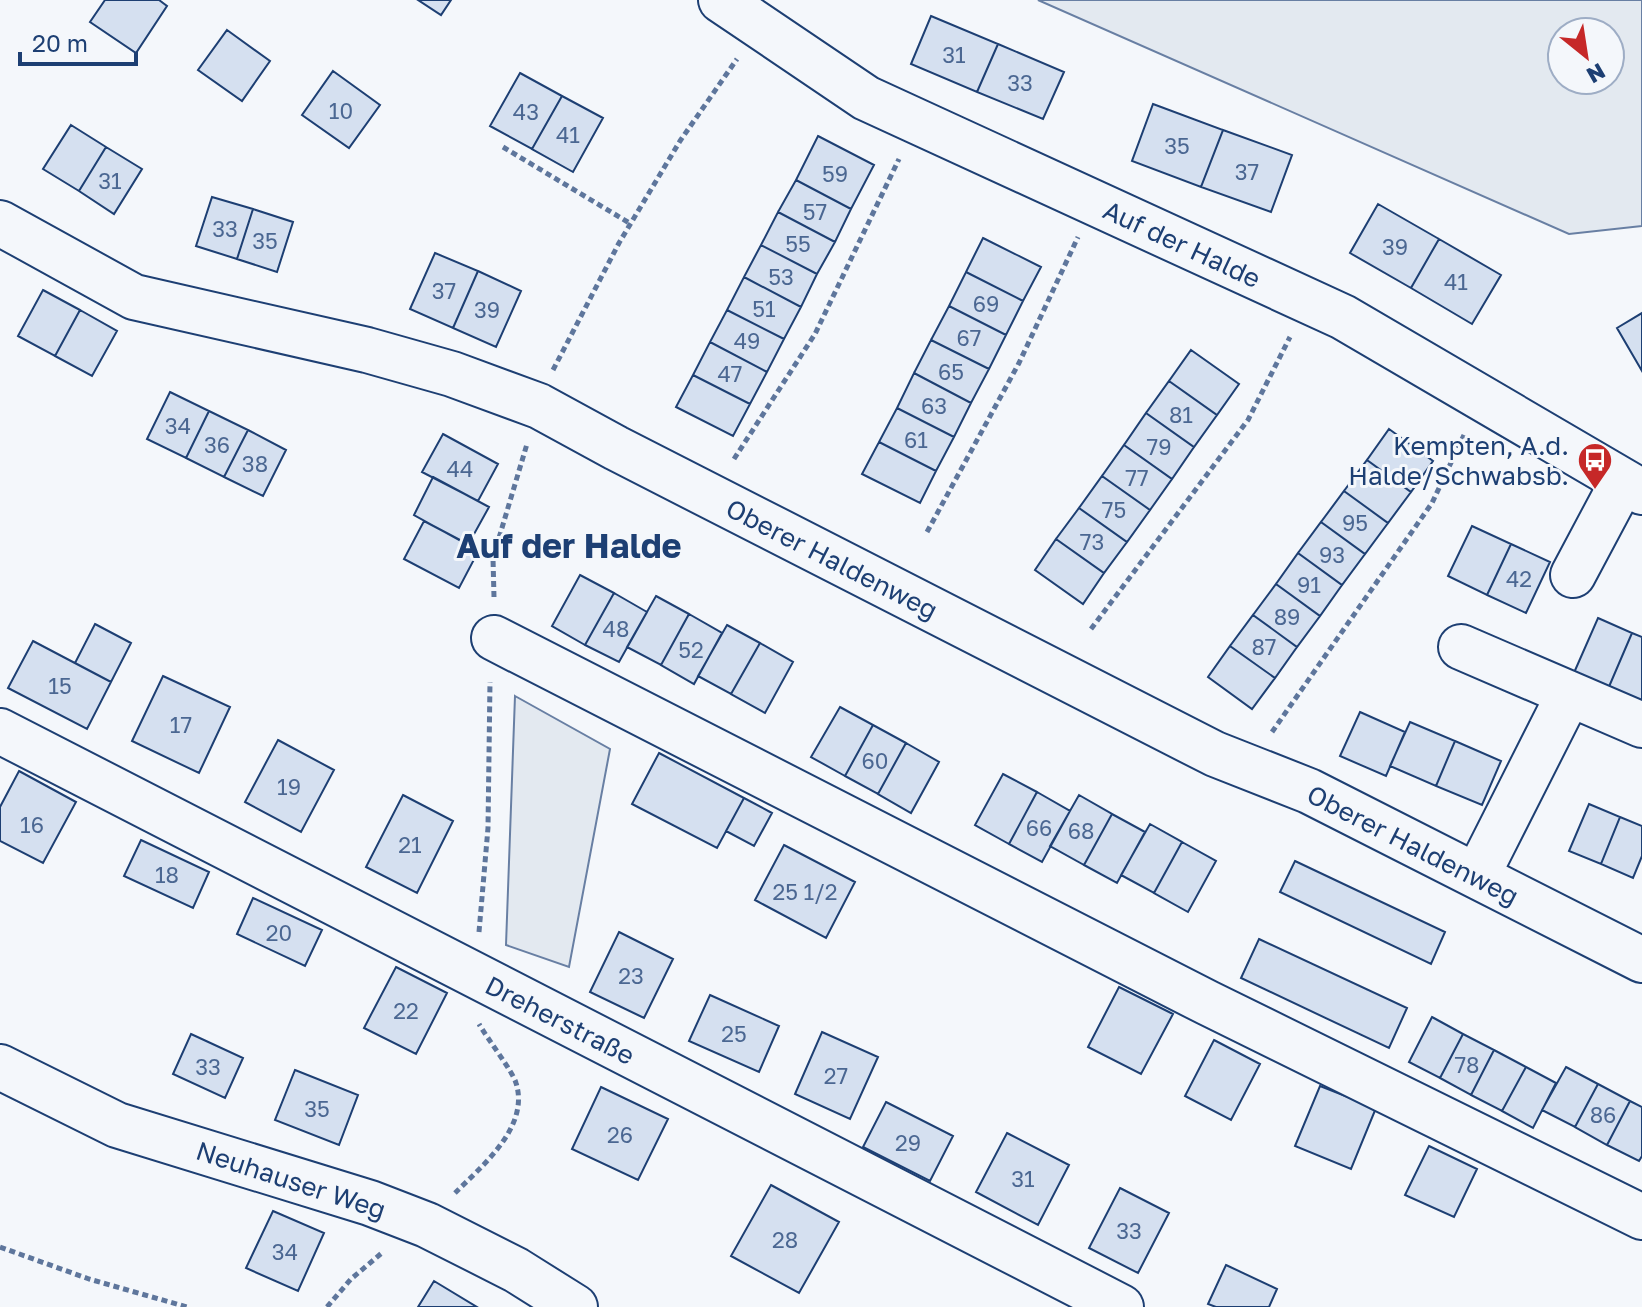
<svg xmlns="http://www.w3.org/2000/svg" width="1642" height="1307" font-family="'Golos Text',sans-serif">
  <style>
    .green { fill: #e3e9f0; stroke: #687fa3; stroke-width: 2; fill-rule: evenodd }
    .building { fill: #d5e0f0; stroke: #1d3f73; stroke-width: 2 }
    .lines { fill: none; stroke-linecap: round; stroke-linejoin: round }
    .minor-casing { stroke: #1d3f73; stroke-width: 48 }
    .path { stroke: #5e769c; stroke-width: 5; stroke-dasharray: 6 4; stroke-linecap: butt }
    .minor { stroke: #f4f7fb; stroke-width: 44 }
    .labels { text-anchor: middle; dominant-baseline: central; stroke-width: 6; stroke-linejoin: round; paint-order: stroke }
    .number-label { font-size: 22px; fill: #4b6792 }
    .street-label { font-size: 26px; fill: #1d3f73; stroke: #f4f7fb }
    .poi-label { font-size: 26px; fill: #1d3f73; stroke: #f4f7fb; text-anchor: end }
    .district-label { font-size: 34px; font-weight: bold; fill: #1d3f73; stroke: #f4f7fb }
  </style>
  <rect width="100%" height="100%" fill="#f4f7fb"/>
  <path class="green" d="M1038,0H1642V226L1569,234ZM1610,32V80H1562V32Z
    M515,696L610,749L569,967L506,945Z"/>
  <path class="building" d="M105,0H159L167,6L136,53L90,22Z
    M418,0H451L441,15Z
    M931,16L998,44L977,92L911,64Z
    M227,30L270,61L242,101L198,70Z
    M998,44L1064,72L1043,119L977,92Z
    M333,71L380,105L349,148L302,115Z
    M520,73L562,96L532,149L490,126Z
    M562,96L603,118L573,172L532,149Z
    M1153,104L1223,130L1201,187L1132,161Z
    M71,125L106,147L79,191L43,169Z
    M1223,130L1292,155L1271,212L1201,187Z
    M818,136L874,165L851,209L796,180Z
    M106,147L142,169L114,214L79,191Z
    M796,180L851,209L835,242L778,212Z
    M212,197L253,209L237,259L196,246Z
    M1378,204L1439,239L1411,288L1350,253Z
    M253,209L293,222L277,272L237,259Z
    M778,212L835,242L817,274L761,245Z
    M983,238L1041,267L1023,301L966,272Z
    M1439,239L1501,275L1472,324L1411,288Z
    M761,245L817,274L801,307L744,277Z
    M435,253L478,271L453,328L410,309Z
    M478,271L521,291L496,347L453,328Z
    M966,272L1023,301L1006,335L949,306Z
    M744,277L801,307L784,339L727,310Z
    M43,290L80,310L55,356L18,336Z
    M949,306L1006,335L989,369L931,340Z
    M80,310L117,331L92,376L55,356Z
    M727,310L784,339L767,372L710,342Z
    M1642,313V371L1617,328Z
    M931,340L989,369L971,403L914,373Z
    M710,342L767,372L750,404L693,375Z
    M1191,350L1239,384L1217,415L1169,381Z
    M914,373L971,403L954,437L897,408Z
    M693,375L750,404L733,436L676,407Z
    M1169,381L1217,415L1194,447L1146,413Z
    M170,392L209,411L186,458L147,439Z
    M897,408L954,437L936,471L879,442Z
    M209,411L248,430L224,477L186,458Z
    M1146,413L1194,447L1172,479L1124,445Z
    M1389,429L1433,461L1411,492L1367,460Z
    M248,430L286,450L263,496L224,477Z
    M443,434L498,464L478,501L422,472Z
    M879,442L936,471L920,503L862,474Z
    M1124,445L1172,479L1150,510L1102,476Z
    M1367,460L1411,492L1388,523L1344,491Z
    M1102,476L1150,510L1127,542L1079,508Z
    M433,477L489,507L468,545L414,515Z
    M1344,491L1388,523L1365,554L1321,522Z
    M1079,508L1127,542L1104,573L1056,539Z
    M424,521L479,550L459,588L404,559Z
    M1321,522L1365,554L1342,585L1298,553Z
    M1472,526L1511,544L1487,595L1448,576Z
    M1056,539L1104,573L1083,604L1035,570Z
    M1511,544L1550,562L1526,613L1487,595Z
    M1298,553L1342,585L1320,616L1276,584Z
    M580,575L614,593L585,645L552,626Z
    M1276,584L1320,616L1297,647L1253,615Z
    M614,593L647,612L619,662L585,645Z
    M656,596L689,614L661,665L627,647Z
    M689,614L722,633L694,684L661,665Z
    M1253,615L1297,647L1275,678L1230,646Z
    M1598,618L1632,633L1608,689L1573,675Z
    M95,624L131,643L111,682L75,663Z
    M727,625L760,643L731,694L698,676Z
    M1632,633L1642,637V704L1608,689Z
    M33,641L111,682L87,729L8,688Z
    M760,643L793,662L765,713L731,694Z
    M1230,646L1275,678L1252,709L1208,677Z
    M163,676L230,707L199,773L132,741Z
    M840,707L873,725L845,776L811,757Z
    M1360,712L1405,732L1386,776L1340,756Z
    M1410,722L1455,741L1436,786L1390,766Z
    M873,725L906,743L878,794L845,776Z
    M278,740L334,770L301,832L245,802Z
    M1455,741L1501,761L1482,805L1436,786Z
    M906,743L939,762L911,813L878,794Z
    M659,753L744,798L717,848L632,804Z
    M19,771L76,802L43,863L0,841V807Z
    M1003,774L1037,792L1009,844L975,825Z
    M1037,792L1070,811L1042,862L1009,844Z
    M403,795L453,821L417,893L366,867Z
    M1079,795L1112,814L1084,865L1050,846Z
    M744,798L772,813L754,846L726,831Z
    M1589,804L1620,817L1601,864L1569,851Z
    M1112,814L1145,832L1117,883L1084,865Z
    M1620,817L1642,826V856L1633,878L1601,864Z
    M1150,824L1182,842L1154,893L1121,875Z
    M141,840L209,872L193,908L124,876Z
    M1182,842L1216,861L1188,912L1154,893Z
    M784,845L855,882L826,938L755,900Z
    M1295,861L1445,932L1431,964L1280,892Z
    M253,898L322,930L305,966L237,934Z
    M619,932L673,959L644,1018L590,992Z
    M1259,939L1407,1008L1389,1048L1241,978Z
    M396,967L447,993L416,1054L364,1028Z
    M1119,987L1173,1014L1141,1074L1088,1047Z
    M710,995L779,1026L759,1072L689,1041Z
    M1432,1017L1463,1034L1440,1078L1409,1062Z
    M822,1032L878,1057L850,1119L795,1094Z
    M191,1034L243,1058L225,1098L173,1074Z
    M1463,1034L1494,1050L1471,1095L1440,1078Z
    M1214,1040L1260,1064L1231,1120L1185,1096Z
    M1494,1050L1526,1067L1502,1111L1471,1095Z
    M1526,1067L1556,1083L1533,1128L1502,1111Z
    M1566,1067L1598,1084L1575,1127L1542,1110Z
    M295,1070L358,1095L339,1145L275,1120Z
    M1598,1084L1630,1101L1607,1145L1575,1127Z
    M1320,1086L1376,1108L1351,1169L1295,1146Z
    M601,1087L668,1119L638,1180L572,1149Z
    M1630,1101L1642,1107V1156L1639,1161L1607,1145Z
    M886,1102L953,1136L930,1181L863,1147Z
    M1007,1133L1069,1165L1038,1225L976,1192Z
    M1429,1146L1477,1169L1454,1217L1405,1195Z
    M771,1185L839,1222L799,1293L731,1256Z
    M1120,1188L1169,1213L1138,1273L1089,1248Z
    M273,1211L324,1233L298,1291L246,1268Z
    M1226,1265L1277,1289L1269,1307H1216L1208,1304Z
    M434,1281L477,1307H418Z"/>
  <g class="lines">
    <g class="minor-casing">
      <path id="minor" d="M721,0L866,98L1343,317L1642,492
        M0,223L134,297L367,350L452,374L539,406L616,448L1215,754L1309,791L1642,960
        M1573,575L1623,481
        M494,638L1208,1003L1642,1217
        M1461,647L1642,725
        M0,731L1121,1307
        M1477,876L1569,694
        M0,1067L117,1125L370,1203L427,1225L516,1270L575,1307"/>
    </g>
    <path class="path" d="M503,147L631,224
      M553,370L619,243L680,141L737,59
      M734,459L815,334L899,159
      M927,532L1019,363L1078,237
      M494,597L493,558L527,444
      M1091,629L1248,420L1290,337
      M1272,732L1432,503L1464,435
      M479,932L488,828L490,682
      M455,1193C482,1166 530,1127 516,1083C513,1072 487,1038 479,1024
      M0,1247L89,1279L187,1307
      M327,1307L351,1279L383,1252"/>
    <use href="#minor" class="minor"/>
  </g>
  <defs>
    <g id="bus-pin" transform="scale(1.8)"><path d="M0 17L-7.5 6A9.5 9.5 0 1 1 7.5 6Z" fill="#c62828" stroke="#f4f7fb"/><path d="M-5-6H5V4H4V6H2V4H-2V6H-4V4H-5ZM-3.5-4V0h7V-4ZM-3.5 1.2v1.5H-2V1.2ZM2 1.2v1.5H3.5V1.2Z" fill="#fff"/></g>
  </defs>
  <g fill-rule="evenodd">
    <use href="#bus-pin" x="1595" y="460"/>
  </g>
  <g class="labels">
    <g class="number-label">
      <text x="954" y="54">31</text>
      <text x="1020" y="82">33</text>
      <text x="341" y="110">10</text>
      <text x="526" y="111">43</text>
      <text x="568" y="134">41</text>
      <text x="1177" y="145">35</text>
      <text x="1247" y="171">37</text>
      <text x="835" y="173">59</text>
      <text x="110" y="180">31</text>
      <text x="815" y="211">57</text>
      <text x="225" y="228">33</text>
      <text x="265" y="240">35</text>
      <text x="798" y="243">55</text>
      <text x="1395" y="246">39</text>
      <text x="781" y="276">53</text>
      <text x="1456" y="281">41</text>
      <text x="444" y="290">37</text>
      <text x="986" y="303">69</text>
      <text x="764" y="308">51</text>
      <text x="487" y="309">39</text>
      <text x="969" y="337">67</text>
      <text x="747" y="340">49</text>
      <text x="951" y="371">65</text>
      <text x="730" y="373">47</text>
      <text x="934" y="405">63</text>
      <text x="1181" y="414">81</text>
      <text x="178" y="425">34</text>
      <text x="916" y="439">61</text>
      <text x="217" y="444">36</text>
      <text x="1159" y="446">79</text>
      <text x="255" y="463">38</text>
      <text x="460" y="468">44</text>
      <text x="1137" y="477">77</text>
      <text x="1114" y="509">75</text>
      <text x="1355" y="522">95</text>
      <text x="1092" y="541">73</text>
      <text x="1332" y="554">93</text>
      <text x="1519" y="578">42</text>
      <text x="1309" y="584">91</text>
      <text x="1287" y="616">89</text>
      <text x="616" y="628">48</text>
      <text x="1264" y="646">87</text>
      <text x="691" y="649">52</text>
      <text x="60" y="685">15</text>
      <text x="181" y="724">17</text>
      <text x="875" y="760">60</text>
      <text x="289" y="786">19</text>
      <text x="32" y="824">16</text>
      <text x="1039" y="827">66</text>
      <text x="1081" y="830">68</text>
      <text x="410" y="844">21</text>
      <text x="167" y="874">18</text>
      <text x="805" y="891">25 1/2</text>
      <text x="279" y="932">20</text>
      <text x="631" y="975">23</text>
      <text x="406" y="1010">22</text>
      <text x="734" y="1033">25</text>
      <text x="1467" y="1064">78</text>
      <text x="208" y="1066">33</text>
      <text x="836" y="1075">27</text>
      <text x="317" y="1108">35</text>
      <text x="1603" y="1114">86</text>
      <text x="620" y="1134">26</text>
      <text x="908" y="1142">29</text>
      <text x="1023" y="1178">31</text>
      <text x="1129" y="1230">33</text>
      <text x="785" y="1239">28</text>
      <text x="285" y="1251">34</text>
    </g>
    <g class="street-label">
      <text transform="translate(1182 244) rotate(25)">Auf der Halde</text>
      <text transform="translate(832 559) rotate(27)">Oberer Haldenweg</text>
      <text transform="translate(1413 845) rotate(27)">Oberer Haldenweg</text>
      <text transform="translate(560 1020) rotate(27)">Dreherstraße</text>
      <text transform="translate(291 1180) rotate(18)">Neuhauser Weg</text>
    </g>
    <g class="poi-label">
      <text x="1569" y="445">Kempten, A.d.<tspan x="1569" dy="30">Halde/Schwabsb.</tspan></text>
    </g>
    <g class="district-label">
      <text x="569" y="545">Auf der Halde</text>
    </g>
  </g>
  <g transform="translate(1586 56) rotate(150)"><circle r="38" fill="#f4f7fb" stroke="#9eadc5" stroke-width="2"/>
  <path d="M0-6L14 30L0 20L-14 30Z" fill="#c62828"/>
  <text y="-12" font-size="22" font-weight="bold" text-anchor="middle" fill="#1d3f73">N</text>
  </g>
  <path d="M20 52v12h116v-12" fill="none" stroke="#1d3f73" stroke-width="4"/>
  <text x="32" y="52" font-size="24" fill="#1d3f73" stroke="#f4f7fb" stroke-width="6" paint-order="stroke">20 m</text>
</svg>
